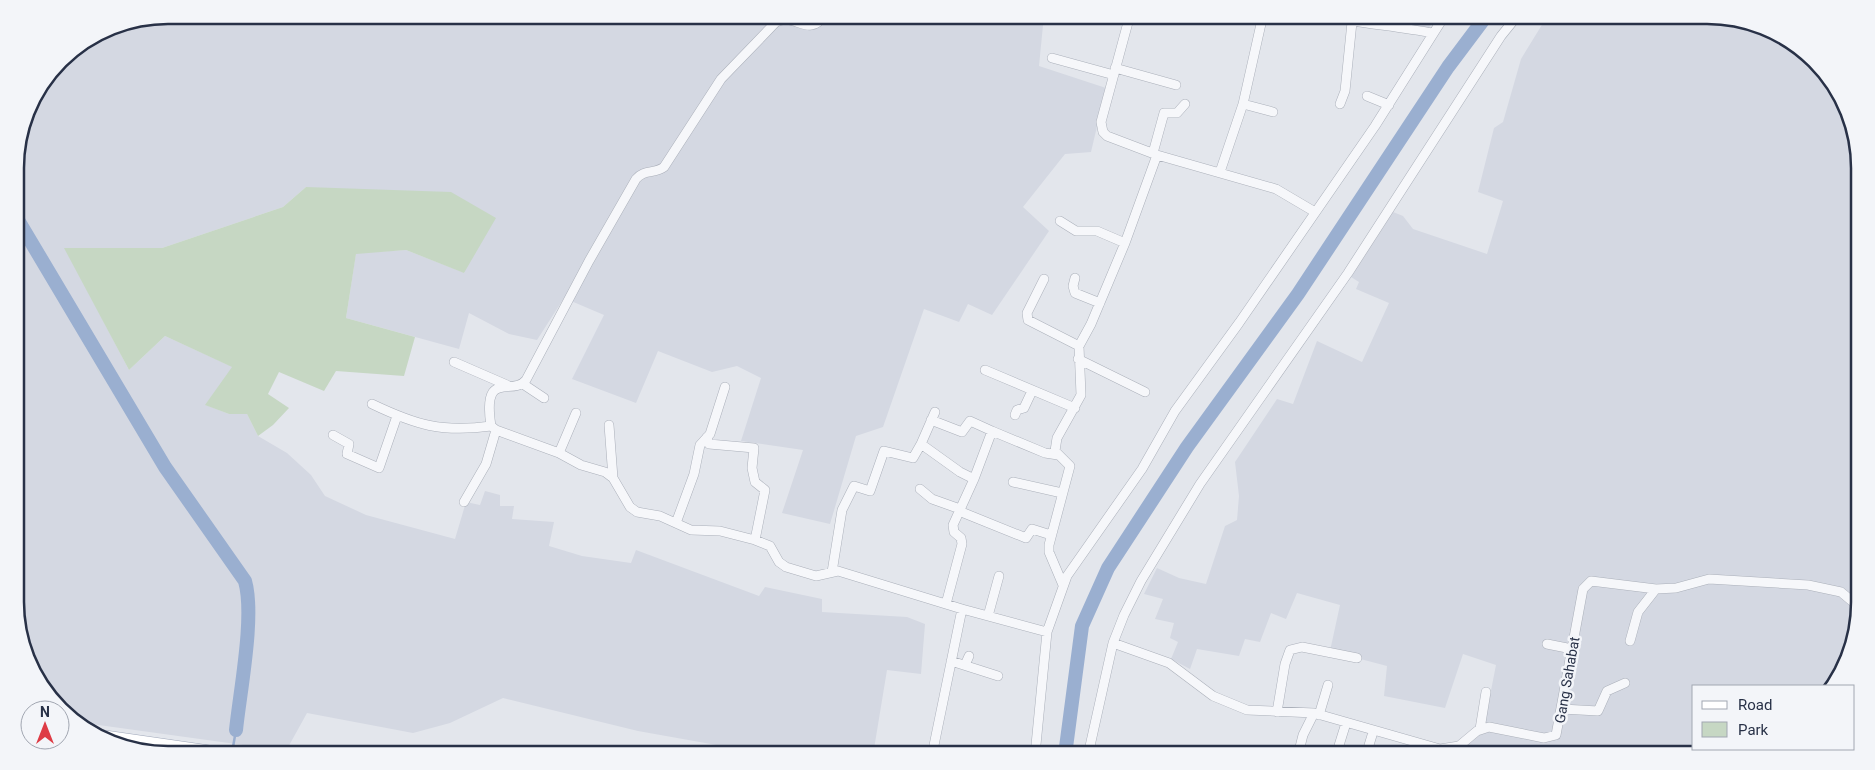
<svg xmlns="http://www.w3.org/2000/svg" width="1875" height="770" font-family="Roboto,sans-serif">
  <style>
    .built { fill: #d4d8e2 }
    .green { fill: #c6d7c3 }
    .lines { fill: none; stroke-linecap: round; stroke-linejoin: round }
    .stream { stroke: #9aafd0; stroke-width: 2.5 }
    .river { stroke: #9aafd0; stroke-width: 14 }
    .street-casing { stroke: #abb0ba; stroke-width: 10 }
    .primary-casing { stroke: #a0a8ba; stroke-width: 15 }
    .street { stroke: #f6f7fa; stroke-width: 9 }
    .primary { stroke: #fff; stroke-width: 14 }
    .labels { text-anchor: middle; dominant-baseline: central; stroke-width: 5; stroke-linejoin: round; paint-order: stroke }
    .street-label { font-size: 14px; fill: #283147; stroke: #f3f5f9 }
    .rim { fill: none; stroke: #283147; stroke-width: 2.5 }
  </style>
  <rect width="100%" height="100%" fill="#e3e6ec"/>
  <path class="built" d="M168,15H1044L1039,66L1106,88L1091,152L1065,154L1023,207L1049,231L992,315L968,304L959,322L924,309L883,427L856,436L830,524L782,513L803,450L741,441L761,378L737,366L712,372L658,351L636,403L572,379L604,315L564,298L537,340L509,334L469,313L459,349L346,318L356,253L406,250L465,273L306,187L283,207L162,248H65L129,370L165,336L233,367L206,405L229,414H247L258,436L287,453L311,475L325,496L366,515L455,539L466,502L480,505L485,491L500,495V506H514L512,519L554,522L549,546L582,556L631,563L636,550L759,596L765,587L822,599V612L907,617L925,624L921,674L887,670L873,755H773L638,731L503,698L450,723L413,733L307,713L286,751L84,723L47,695L16,622L15,158L31,100L67,53L110,27Z
    M1383,15H1438L1428,29L1382,17Z
    M1548,15H1707L1765,27L1828,75L1859,149L1860,602L1848,660L1833,686H1694V749H1734L1716,755H1461L1460,742L1485,721L1496,665L1463,654L1445,708L1384,696L1387,666L1330,651L1340,605L1297,593L1286,619L1271,613L1260,642L1245,639L1239,656L1197,649L1190,669L1171,659L1178,642L1170,638L1174,623L1155,619L1163,599L1144,594L1157,568L1179,578L1206,584L1225,526L1237,520L1239,496L1235,462L1277,399L1293,404L1317,341L1362,362L1389,303L1356,289L1359,282L1351,277L1393,212L1403,216L1413,229L1487,254L1503,201L1478,192L1494,128L1503,122L1521,59Z"/>
  <path class="green" d="M306,187L451,192L496,218L464,273L406,250L356,254L346,318L415,337L404,376L336,371L324,391L279,372L268,394L289,408L273,425L258,436L247,414H229L205,405L232,367L165,336L129,370L64,248H162L283,207Z"/>
  <g class="lines">
    <path class="stream" d="M233,747L236,730"/>
    <path class="river" d="M15,215L165,467L245,581C255,616 240,691 236,730
      M1065,755L1082,626L1108,568L1187,447L1298,294L1448,67L1487,15"/>
    <g class="street-casing">
      <path id="street" d="M824,15C809,39 795,12 776,22L721,79L664,167C655,174 644,169 636,179L589,261L526,380C512,397 482,368 491,426L496,430L559,453L581,465L605,472L613,478L630,507L637,512L660,516L691,530L720,531L755,540L770,546L779,562L786,567L816,576L838,571L962,609L1047,632
        M1130,15L1101,122L1103,132L1107,136L1157,155L1276,189L1315,212
        M1175,15L1181,17L1184,15
        M1320,15C1357,23 1395,26 1433,33
        M1052,58L1114,75
        M1115,68L1176,85
        M1367,96L1389,105
        M1243,104L1273,112
        M1340,104L1345,91L1352,22
        M1153,153L1164,113H1177L1185,104
        M1220,172L1243,104L1263,15
        M1060,221L1076,231H1097L1125,243
        M1075,278L1073,286L1075,293L1100,303
        M1044,279L1027,313L1028,320L1079,346
        M1078,359L1145,392
        M454,362L507,385
        M985,370L1075,408
        M523,384L544,398
        M372,404C416,425 442,433 491,426
        M935,412L921,444L960,472L974,479
        M1015,415L1017,410L1024,408L1032,391
        M931,420L962,432L970,421L992,431
        M609,425L613,478
        M333,435L349,444L347,454L379,468L397,416
        M707,437L709,444L754,448L752,468L755,482L765,490L755,540
        M559,453L576,413
        M1013,482L1062,493
        M920,489L932,499L960,509
        M464,502L486,464L496,430
        M959,511L1026,538L1032,529L1051,535
        M676,523L694,474L700,445L710,434L725,387
        M832,572L842,510L854,486L870,491L884,451L913,458L921,444
        M1063,585L1049,552V545L1070,466L1055,451L1057,438L1081,395L1079,346L1091,324L1125,243L1157,155
        M946,604L962,544L961,538L954,532L953,525L974,479L992,431L1045,453L1058,455
        M988,616L999,576
        M1630,641L1638,612L1656,589
        M1113,643L1169,663L1213,696L1247,710L1314,713L1440,749L1459,746L1477,731L1489,727L1544,738L1556,735L1583,589L1591,581L1656,589L1676,588L1709,579L1808,585L1841,592L1859,607
        M1547,644L1572,649
        M951,661L998,676
        M965,665L969,656
        M1562,709L1598,711L1607,691L1625,683
        M1277,712L1285,664L1290,650L1302,647L1357,658
        M1319,715L1328,685
        M1480,729L1486,692
        M932,755L962,609
        M1035,755L1047,632L1067,576L1142,469L1175,411L1239,323L1375,126L1445,15
        M1088,755L1113,643L1124,615L1141,581L1200,484L1348,273L1501,36L1518,15
        M1298,755L1303,735L1314,713
        M1336,755L1346,723
        M1366,755L1373,732"/>
    </g>
    <g class="primary-casing">
      <path id="primary" d="M101,737L226,755"/>
    </g>
    <use href="#street" class="street"/>
    <use href="#primary" class="primary"/>
  </g>
  <g class="labels">
    <g class="street-label">
      <text transform="translate(1567 680) rotate(-80)">Gang Sahabat</text>
    </g>
  </g>
  <path d="M0 0H1875V770H0ZM168 24H1707A144 144 0 0 1 1851 168V602A144 144 0 0 1 1707 746H168A144 144 0 0 1 24 602V168A144 144 0 0 1 168 24Z" fill="#f3f5f9" fill-rule="evenodd"/>
  <path class="rim" d="M168 24H1707A144 144 0 0 1 1851 168V602A144 144 0 0 1 1707 746H168A144 144 0 0 1 24 602V168A144 144 0 0 1 168 24Z"/>
  <rect x="1692" y="685" width="162" height="65" fill="#f3f5f9" stroke="#a2a7b2"/>
  <rect x="1702" y="701" width="25" height="8" fill="#ffffff" stroke="#a2a7b2"/>
  <text x="1738" y="710" font-size="15" fill="#283147">Road</text>
  <rect x="1702" y="722" width="25" height="15" fill="#c6d7c3" stroke="#a2a7b2"/>
  <text x="1738" y="735" font-size="15" fill="#283147">Park</text>
  <g transform="translate(45 725)"><circle r="24" fill="#f3f5f9" stroke="#a2a7b2"/>
  <path d="M0-4L9 19L0 12L-9 19Z" fill="#de3b45"/>
  <text y="-8" font-size="14" font-weight="bold" text-anchor="middle" fill="#283147">N</text>
  </g>
</svg>
